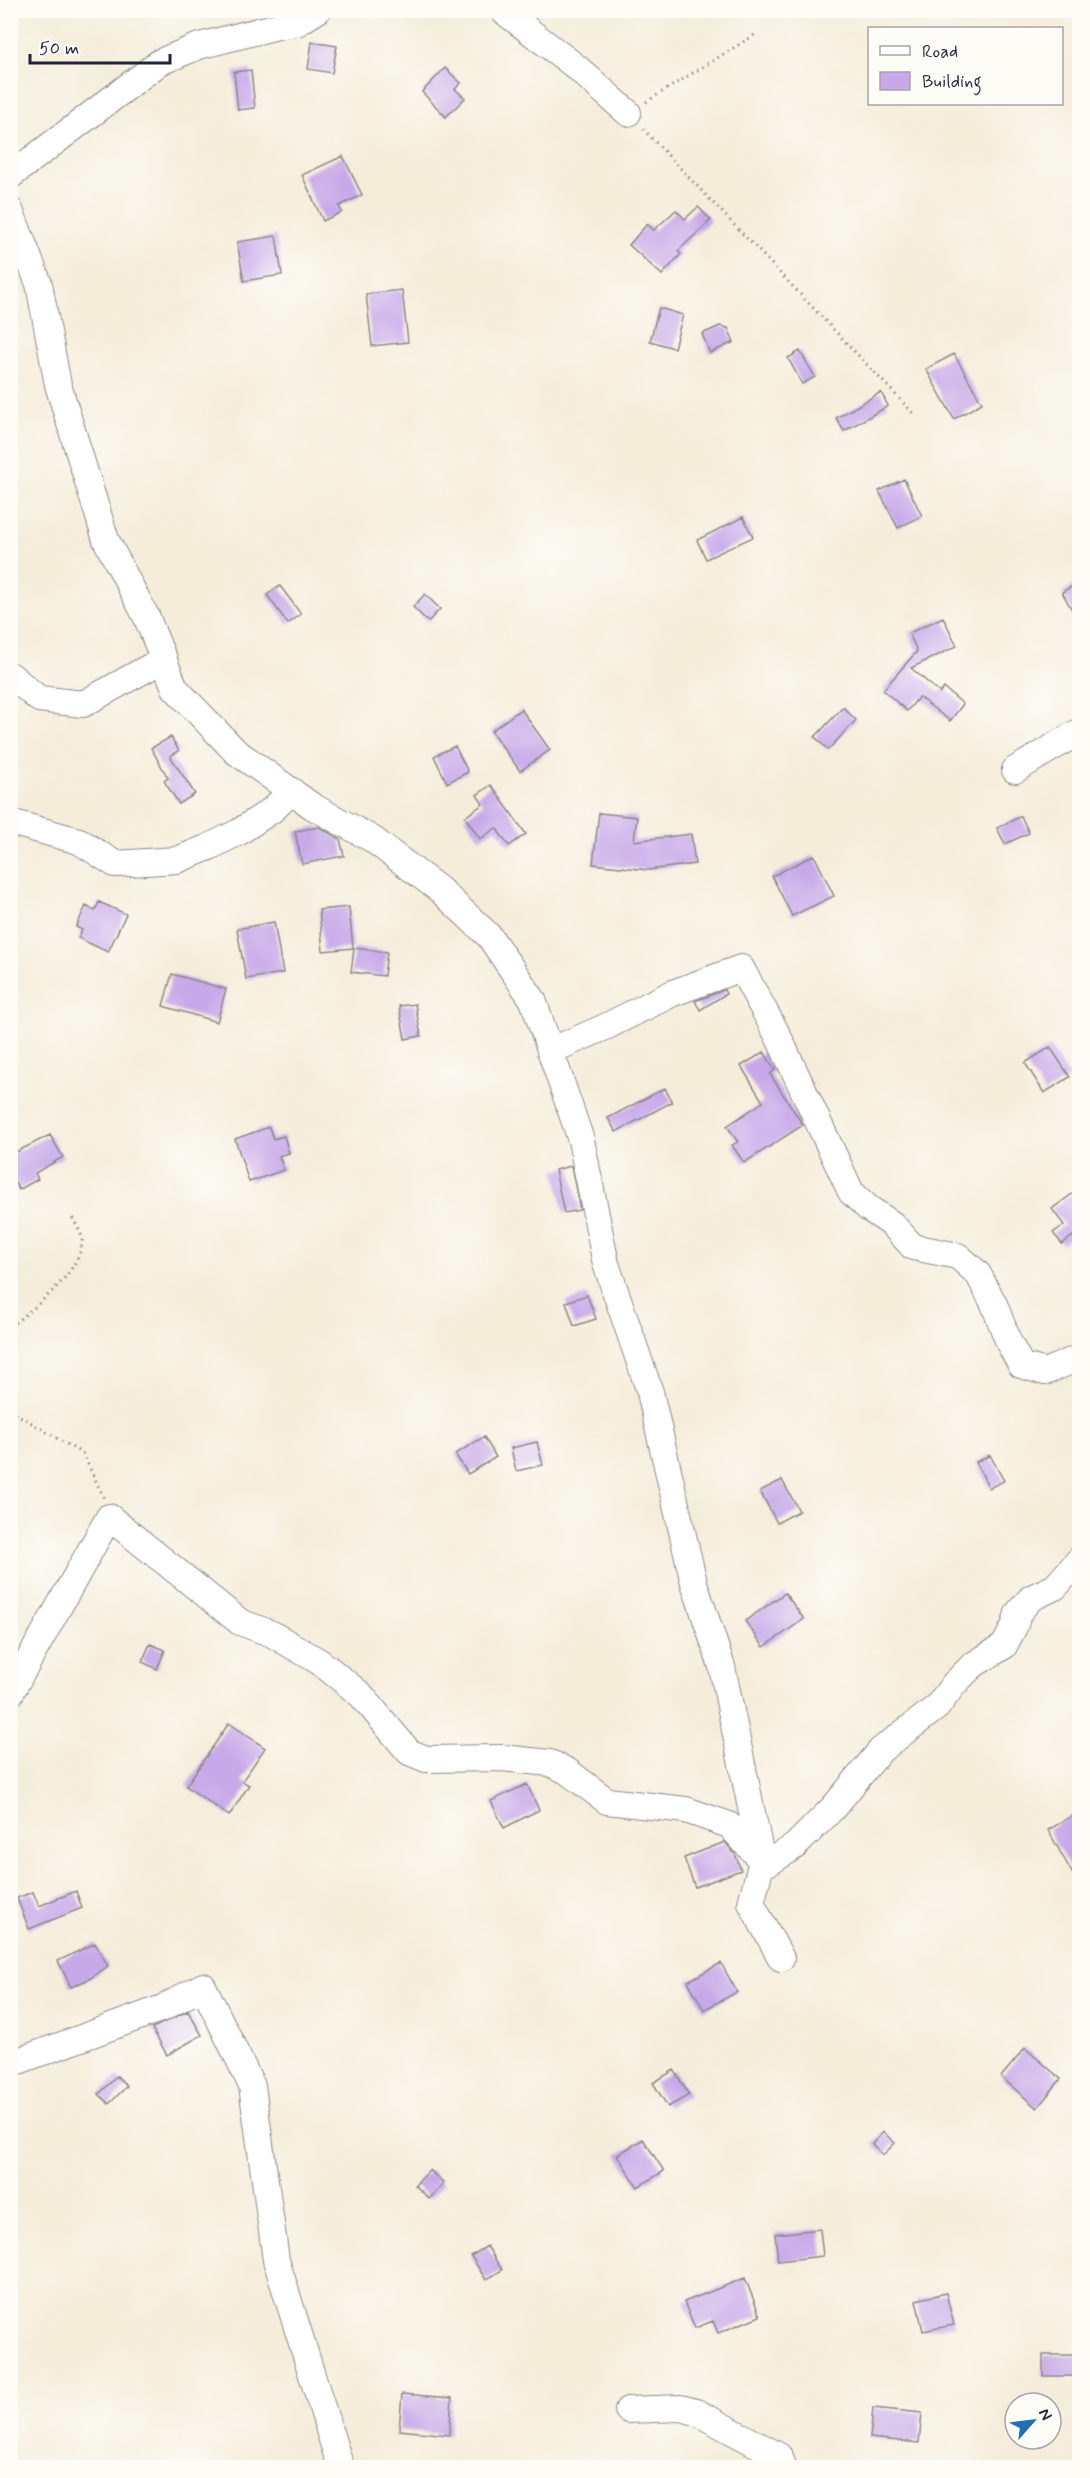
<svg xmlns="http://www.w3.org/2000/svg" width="1090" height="2478" font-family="Mynerve,sans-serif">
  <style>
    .building { fill: #c7a8e9 }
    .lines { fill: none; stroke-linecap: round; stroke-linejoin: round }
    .minor-casing { stroke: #8c888a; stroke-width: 28 }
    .path { stroke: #8c888a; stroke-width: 3; stroke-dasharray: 1.5 4.5; stroke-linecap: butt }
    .minor { stroke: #fff; stroke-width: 26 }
  </style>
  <rect width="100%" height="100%" fill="#fdfcf7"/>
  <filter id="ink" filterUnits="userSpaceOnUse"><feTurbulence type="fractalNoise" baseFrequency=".0167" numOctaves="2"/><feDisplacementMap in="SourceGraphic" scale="12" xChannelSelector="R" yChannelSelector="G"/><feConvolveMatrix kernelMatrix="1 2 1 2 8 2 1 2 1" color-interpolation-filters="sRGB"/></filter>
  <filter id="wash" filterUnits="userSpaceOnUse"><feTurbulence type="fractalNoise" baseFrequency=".008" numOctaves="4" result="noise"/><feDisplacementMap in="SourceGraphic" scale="24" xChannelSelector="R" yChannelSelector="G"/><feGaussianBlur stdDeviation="1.35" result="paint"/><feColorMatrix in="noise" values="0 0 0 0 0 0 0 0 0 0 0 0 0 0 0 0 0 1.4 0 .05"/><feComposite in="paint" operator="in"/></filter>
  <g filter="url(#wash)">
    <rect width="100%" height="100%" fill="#f5edda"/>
    <g id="blocks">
      <path class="building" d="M312,42L337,46L332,73L308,69Z
        M445,68L461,83L455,89L465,98L446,117L422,92Z
        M251,70L255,108L238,110L234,72Z
        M343,156L362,195L339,206L342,212L323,221L302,175Z
        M698,207L711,220L678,251L681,254L662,275L629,245L647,224L654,230L676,210L685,219Z
        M276,236L282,275L244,281L237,242Z
        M402,290L408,342L372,346L366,294Z
        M659,308L683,315L674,348L650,341Z
        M720,326L728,328L734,342L710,353L702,334Z
        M800,351L815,377L802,384L788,358Z
        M954,354L982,403L954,419L926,369Z
        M881,392L888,406L844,431L836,418Z
        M904,479L922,516L898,528L879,491Z
        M743,517L753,537L706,559L697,540Z
        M1080,582V624L1062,592Z
        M280,586L301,614L288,624L267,595Z
        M425,594L440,609L428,622L413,607Z
        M943,617L957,646L911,668L940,693L944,688L963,704L950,721L919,697L907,711L883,690L917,651L909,633Z
        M843,707L856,720L828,750L815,737Z
        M521,709L550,750L520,771L491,731Z
        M171,737L179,751L170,756L195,794L179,804L164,781L168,778L151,748Z
        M455,746L468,772L447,783L434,756Z
        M491,785L526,834L509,846L496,828L480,839L465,817L483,804L477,795Z
        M599,813L637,817L634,841L691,834L695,864L648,870L593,864Z
        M1021,816L1029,833L1005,844L997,828Z
        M319,827L340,839L344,856L302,864L295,831Z
        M814,855L834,896L792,916L772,876Z
        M99,902L126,914L108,952L78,938L82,930L76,927L86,906L95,911Z
        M349,907L353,948L323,951L319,910Z
        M274,922L283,973L246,979L237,929Z
        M354,948L387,952L384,976L351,972Z
        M172,974L226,989L217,1022L163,1006Z
        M724,990L726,994L700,1010L695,1001Z
        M415,1004L421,1036L405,1039L399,1006Z
        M1050,1047L1070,1077L1044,1093L1025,1063Z
        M764,1052L775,1070L770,1074L803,1125L744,1163L732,1145L738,1142L727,1126L763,1102L741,1066Z
        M665,1088L672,1102L616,1132L608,1118Z
        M269,1127L273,1139L284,1136L289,1153L279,1156L284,1170L249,1182L235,1139Z
        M50,1135L63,1157L35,1173L38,1179L19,1190L10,1175V1155Z
        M571,1166L580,1210L564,1213L555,1170Z
        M1080,1188V1245L1073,1236L1062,1244L1053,1233L1064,1225L1052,1209Z
        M587,1295L596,1319L574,1326L566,1302Z
        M484,1437L496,1457L468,1474L455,1454Z
        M537,1442L543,1465L516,1471L511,1448Z
        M990,1455L1004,1481L989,1488L976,1462Z
        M782,1480L799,1511L777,1523L760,1491Z
        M785,1593L804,1619L764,1647L745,1621Z
        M150,1644L165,1650L157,1669L142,1662Z
        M229,1723L265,1748L242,1781L249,1785L229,1816L186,1786Z
        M527,1784L539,1810L504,1828L491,1801Z
        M1080,1811V1887L1048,1830Z
        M725,1842L735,1854L741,1870L695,1887L684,1858Z
        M76,1891L82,1908L29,1929L17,1898L33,1892L39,1906Z
        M95,1943L108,1966L89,1979L71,1987L58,1961Z
        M721,1963L737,1992L704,2010L688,1981Z
        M188,2011L202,2035L167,2055L152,2028Z
        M1025,2048L1061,2079L1037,2108L1001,2077Z
        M674,2070L689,2095L668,2107L653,2083Z
        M117,2076L127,2086L109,2104L99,2094Z
        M883,2132L895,2143L883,2155L872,2144Z
        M643,2139L664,2171L638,2187L617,2155Z
        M430,2170L444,2184L429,2199L415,2185Z
        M820,2229L823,2256L778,2261L775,2234Z
        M487,2246L502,2270L486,2280L471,2256Z
        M745,2278L760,2316L718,2333L713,2321L695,2328L684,2302Z
        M946,2293L954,2325L923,2331L916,2300Z
        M1043,2355H1080V2376H1043Z
        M402,2394L452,2398L449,2435L399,2430Z
        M873,2408L922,2413L919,2443L870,2438Z"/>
    </g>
  </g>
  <g filter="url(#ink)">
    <use href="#blocks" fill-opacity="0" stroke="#8c888a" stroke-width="1.5"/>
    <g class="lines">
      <g class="minor-casing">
        <path id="minor" d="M502,10L575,66L628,113
          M10,176L160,62L199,46L278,26L297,23L318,10
          M10,210L39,284L58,385L106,540L147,618L175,688L235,751L312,806L372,839L440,890L489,936L533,1000L581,1140L606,1264L650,1392L694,1583L722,1667L762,1861L751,1903L781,1958
          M10,675L39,699L83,704L164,659
          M1015,770L1080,731
          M10,822L79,841L115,864L177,860L209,847L239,832L272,810L292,791
          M550,1051L603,1028L673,993L741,968L777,1034L851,1192L868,1208L892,1224L913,1247L958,1256L978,1274L994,1304L1009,1343L1021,1365L1045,1372L1080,1357
          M10,1694L109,1517L240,1622L272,1634L320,1662L361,1695L409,1752L426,1759L502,1758L550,1763L567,1771L607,1801L686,1810L729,1825L762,1861L770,1862L795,1846L833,1808L881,1750L937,1707L954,1684L973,1665L1004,1646L1015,1625L1018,1613L1031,1598L1055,1587L1080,1559
          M10,2064L163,2008L203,1986L252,2086L276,2260L341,2468
          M628,2410L681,2408L696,2412L779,2456L784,2468"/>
      </g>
      <path class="path" d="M646,102L756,34
        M643,129L913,413
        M10,1326C34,1309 84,1270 82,1238C81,1231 75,1223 72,1217
        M10,1410L83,1454L104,1498"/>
      <use href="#minor" class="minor"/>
    </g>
  </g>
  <rect width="1090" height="2478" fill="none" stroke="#fdfcf7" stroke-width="36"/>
  <rect x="868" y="27" width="195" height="78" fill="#fdfcf7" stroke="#a5a5ac" stroke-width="1.5"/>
  <rect x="880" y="46" width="30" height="9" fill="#ffffff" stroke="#a5a5ac" stroke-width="1.5"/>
  <text x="922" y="57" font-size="18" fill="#22223b">Road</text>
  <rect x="880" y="72" width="30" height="18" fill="#c7a8e9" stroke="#a5a5ac" stroke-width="1.5"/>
  <text x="922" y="87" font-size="18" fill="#22223b">Building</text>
  <g transform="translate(1033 2421) rotate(62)"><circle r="28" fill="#fdfcf7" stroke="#a5a5ac" stroke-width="1.5"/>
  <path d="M0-4.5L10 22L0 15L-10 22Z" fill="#1f6fb2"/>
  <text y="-9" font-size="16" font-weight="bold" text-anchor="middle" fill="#22223b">N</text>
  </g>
  <path d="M30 54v9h140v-9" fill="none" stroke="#22223b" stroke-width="3"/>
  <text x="39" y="54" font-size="18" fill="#22223b" stroke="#fdfcf7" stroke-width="4.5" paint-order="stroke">50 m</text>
</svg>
